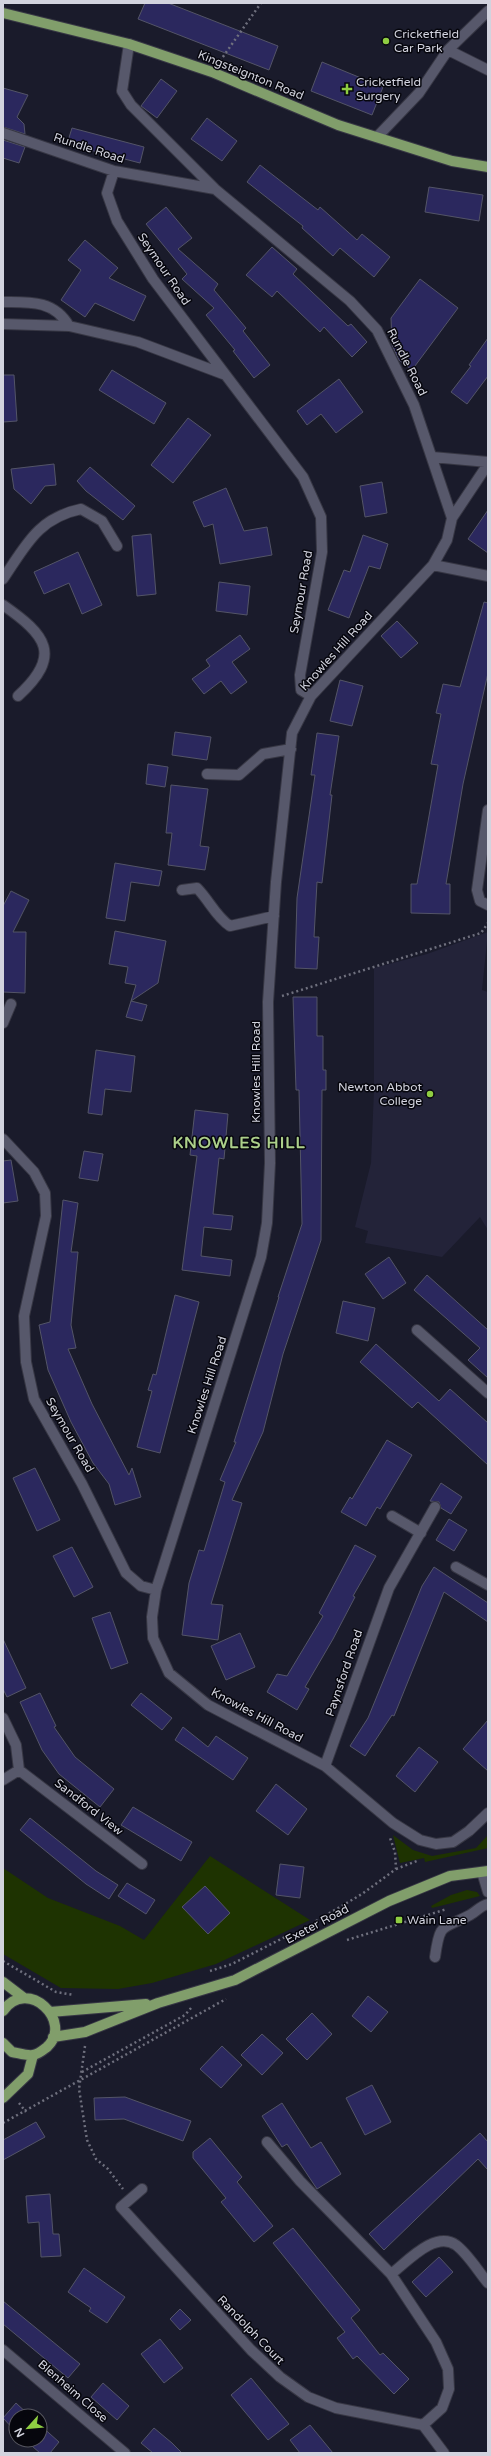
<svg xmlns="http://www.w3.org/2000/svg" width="491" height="2456" font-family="'Varela Round',sans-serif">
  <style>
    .built { fill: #232339 }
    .green { fill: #1e3301; fill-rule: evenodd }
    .building { fill: #2b285e; stroke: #535467 }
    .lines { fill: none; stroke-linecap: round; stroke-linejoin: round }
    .minor-casing { stroke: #373744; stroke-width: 12 }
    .major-casing { stroke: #373744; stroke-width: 12 }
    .path { stroke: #6f707e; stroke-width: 2.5; stroke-dasharray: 2 3; stroke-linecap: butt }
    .minor { stroke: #57586b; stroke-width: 10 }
    .major { stroke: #819e6b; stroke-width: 10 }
    .poi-dot { fill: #8fcd42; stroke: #06060d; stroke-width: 1.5 }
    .labels { text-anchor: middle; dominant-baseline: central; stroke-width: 3; stroke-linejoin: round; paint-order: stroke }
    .poi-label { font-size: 12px; fill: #d2d3de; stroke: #06060d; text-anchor: start }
    .street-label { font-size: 12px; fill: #d2d3de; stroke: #06060d }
    .district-label { font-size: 16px; font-weight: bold; letter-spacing: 1px; fill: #accf8a; stroke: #06060d }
  </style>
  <rect width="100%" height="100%" fill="#1a1b2b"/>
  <path class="built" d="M488,932L482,990L488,992V1230L480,1217L442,1257L365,1243L368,1231L355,1227L371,1163L374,1090V968L427,954Z"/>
  <path class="green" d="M393,1835L413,1850L432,1856L476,1848L488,1835V1848L425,1862L424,1858L400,1863Z
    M210,1856L310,1920L216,1964L152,1983L118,1989L61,1988L3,1954V1868L48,1898L120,1926L144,1940ZM205,1886L230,1913L208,1934L183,1907Z
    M467,1890L477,1892L480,1896L432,1908L431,1906L451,1895Z"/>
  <path class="building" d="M145,3H168L278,46L269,70L138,19Z
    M322,62L383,87L372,115L311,91Z
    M161,79L177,91L157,118L141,106Z
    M3,88L28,95L17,117L24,124L25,134L3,127Z
    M207,118L237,141L222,161L191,139Z
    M72,128L144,147L140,163L67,144Z
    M3,140L25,147L19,163L3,158Z
    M260,165L318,210L320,207L357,240L362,234L390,257L374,277L340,248L333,256L302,228L303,226L247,182Z
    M429,187L483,195L479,221L425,212Z
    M166,207L192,238L178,249L218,284L214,290L246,328L243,331L270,365L254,378L233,351L235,350L206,315L214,308L182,279L187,274L146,224Z
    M85,240L118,268L109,278L146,296L134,321L95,303L85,317L61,300L81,270L68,260Z
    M272,247L297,269L293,274L348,326L351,324L367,342L352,357L324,327L320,332L277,291L272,297L246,275Z
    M420,279L458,308L412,370L399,360L392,345L391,318Z
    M488,338V376L467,404L451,392L471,366L469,365Z
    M112,370L166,403L154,424L99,390Z
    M3,375H14L17,421L3,422Z
    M339,379L363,412L336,433L321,414L307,425L297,411Z
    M188,418L211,435L173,483L151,465Z
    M54,464L56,485L45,486L31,504L14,489L11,469Z
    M90,467L135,506L123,520L86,491L77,481Z
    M382,482L387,513L365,517L360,486Z
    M226,488L244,531L267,527L272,555L220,564L213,524L204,527L193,502Z
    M488,510V553L468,539Z
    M151,534L156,594L137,596L132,536Z
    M363,535L388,544L380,569L369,566L349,618L328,610L344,570L350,572Z
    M78,552L102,605L82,614L69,583L44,594L34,572Z
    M219,582L250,586L247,615L216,611Z
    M484,602L488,603V673L463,784L446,884H450V914L411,913V884H417L438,765L431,764L441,714L436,713L443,684L460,687Z
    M397,621L418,643L401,658L381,636Z
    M240,635L250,649L232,662L247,682L231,694L221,681L204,694L192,679L210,666L206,660Z
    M340,680L363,686L352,726L330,721Z
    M175,732L211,737L207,760L172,755Z
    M317,733L339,736L330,795H332L322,883L317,882L314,937H319L317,969L295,968L297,898L315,775H311Z
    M148,764L168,767L165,787L146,784Z
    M171,785L208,789L200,846L209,847L205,870L168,865L172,833H166Z
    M115,863L162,871L159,886L131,882L125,921L106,918Z
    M11,891L29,900L13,932H26L25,993L3,992V906Z
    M115,931L166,941L158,983L131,1001L136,985L125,983L128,967L109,964Z
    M293,997H317V1036H323V1070H326V1090H322L321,1240L283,1354L263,1432L232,1500L242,1503L211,1604L223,1605L218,1640L182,1635L189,1583L199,1550L204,1551L225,1482L220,1480L236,1442H234L279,1297H278L302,1224L299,1090H296Z
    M131,1001L147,1005L142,1021L126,1017Z
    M96,1050L135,1056L131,1092L105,1089L102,1115L88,1113Z
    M195,1110L228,1114L224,1159L219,1158L213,1214L233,1216L231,1230L204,1227L201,1256L232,1260L230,1276L182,1270L197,1156L190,1155Z
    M84,1151L103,1154L98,1181L79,1178Z
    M11,1160L18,1201L3,1203V1161Z
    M63,1200L78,1203L71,1252H78L71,1325L76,1348L68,1349L92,1404L129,1475L132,1468L141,1497L115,1505L109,1484L93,1463L71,1422L48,1370L39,1325L50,1322Z
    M389,1257L406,1283L383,1299L365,1274Z
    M427,1275L488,1330V1378L468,1360L480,1348L414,1290Z
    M175,1295L199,1302L160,1453L137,1447L152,1391L148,1390L153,1374L156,1375Z
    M343,1301L375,1308L368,1341L336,1333Z
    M376,1344L439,1401L450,1389L488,1423V1465L418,1402L412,1408L360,1362Z
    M387,1440L412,1455L380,1509L377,1507L366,1526L341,1512L350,1497L352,1499Z
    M35,1468L60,1520L37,1531L13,1478Z
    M441,1483L462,1497L451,1514L441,1508L439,1502L430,1501Z
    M449,1519L467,1530L454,1551L436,1540Z
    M355,1545L376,1556L353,1596L355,1597L333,1639L305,1687L309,1689L297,1710L267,1692L277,1674L287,1676L323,1616L319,1613Z
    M72,1547L93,1587L74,1597L53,1556Z
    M434,1567L488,1603V1622L444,1592L394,1716L392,1715L365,1756L350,1746L368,1718L422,1586Z
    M110,1612L128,1663L111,1669L92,1618Z
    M240,1633L255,1667L226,1680L211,1646Z
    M3,1639L26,1688L7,1697L3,1689Z
    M40,1693L56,1726L54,1727L75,1757L114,1789L100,1807L59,1774L42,1750L20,1702Z
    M141,1693L172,1718L162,1730L131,1705Z
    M488,1720V1771L463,1749Z
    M183,1727L208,1747L216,1736L248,1758L233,1780L175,1740Z
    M419,1747L438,1762L415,1792L396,1776Z
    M276,1784L307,1809L288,1835L256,1811Z
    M133,1807L192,1842L181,1861L121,1825Z
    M30,1818L96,1871L118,1885L109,1899L86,1884L20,1830Z
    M280,1864L304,1867L300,1898L276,1895Z
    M127,1883L155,1900L146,1914L118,1896Z
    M205,1886L230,1913L208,1934L182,1907Z
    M368,1996L388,2012L371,2032L352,2016Z
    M312,2013L332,2034L307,2060L286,2039Z
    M262,2034L283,2053L262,2075L241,2055Z
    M222,2046L242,2065L221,2088L200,2069Z
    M372,2085L391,2122L365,2135L346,2098Z
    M125,2097L191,2121L183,2141L124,2119L95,2120L94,2098Z
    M282,2103L311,2148L321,2142L341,2174L317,2189L287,2144L282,2147L262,2116Z
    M36,2122L45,2137L3,2160V2140Z
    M480,2133L488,2142V2170L478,2159L384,2250L369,2234Z
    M210,2138L242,2177L237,2182L273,2226L254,2242L221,2202L226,2198L193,2158V2152Z
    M50,2194L53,2234H59L61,2256L41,2257L39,2222L28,2223L26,2196Z
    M293,2228L360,2310L351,2318L380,2355L383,2353L409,2379L394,2394L357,2356L353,2359L337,2338L345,2332L273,2243Z
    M439,2257L453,2272L426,2297L412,2282Z
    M84,2268L125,2297L107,2323L89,2311L91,2308L68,2292Z
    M3,2301L80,2364L68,2378L3,2324Z
    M180,2309L191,2320L180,2330L170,2319Z
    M160,2339L183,2368L164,2383L141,2354Z
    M251,2378L289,2424L268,2440L231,2395Z
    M103,2383L129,2406L117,2420L91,2397Z
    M16,2403L30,2416H16V2432L3,2418Z
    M40,2425L59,2442L50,2453H40L25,2440H40Z
    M310,2425L333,2453H300L290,2440Z
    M154,2428L172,2443L182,2453H153L141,2443Z"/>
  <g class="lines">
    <g class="minor-casing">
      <path id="minor" d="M129,44L122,91L131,105L215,189L350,301L377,330L414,405L452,518
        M448,50L488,70
        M3,133L114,171L215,189
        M377,137L419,93L448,50L488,11
        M114,171L107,193L117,221L153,279L303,477L321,517L322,552L300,675L301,690L311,696
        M3,302C29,302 54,300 69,326
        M3,324L69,326L138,342L223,374
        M432,457L488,462
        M488,464L452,518L447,540L433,565L311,696L292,733L276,882L268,1002L270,1163L267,1223L261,1257L156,1590L152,1617L153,1638L169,1673L208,1705L325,1766L393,1823L420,1840L436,1844L453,1842L469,1831L488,1813
        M433,565L488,576
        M3,579C26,545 38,518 81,509L102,521L117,546
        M3,605C46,635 63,655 18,696
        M207,774L239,775L263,754L291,749
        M488,810L477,890L480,901L488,905
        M182,890L197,888C209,900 216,917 230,926L274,916
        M3,1023L11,1004
        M3,1139L34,1172L45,1193L46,1216L24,1316L26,1362L34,1399L82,1484L126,1573L141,1586L156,1590
        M417,1330L488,1393
        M392,1516L421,1533
        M456,1567L488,1585
        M3,1718L16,1745L19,1770L3,1780
        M325,1766L389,1588L435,1507
        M19,1770L142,1864
        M482,1872L488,1892
        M435,1957C440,1921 442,1930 470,1915C477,1911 480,1906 488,1904
        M267,2142L300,2181L391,2274
        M142,2189L121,2207L251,2350L280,2377L308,2397L336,2408L423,2425
        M3,2350L125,2453
        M423,2425L442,2408L449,2389L448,2369L436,2342L391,2274C407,2262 435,2230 456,2245C468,2254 478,2271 488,2283
        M423,2425L444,2453"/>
    </g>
    <g class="major-casing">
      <path id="major" d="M3,13L129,44L212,72L338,125L452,161L488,167
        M3,1982L24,1998
        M3,2011C28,1976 74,2022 47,2047C43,2050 39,2054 33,2055C27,2056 18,2053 12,2052L3,2043
        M50,2012L146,2004
        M53,2037L85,2032L158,2003L235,1980L389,1901L450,1876L488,1871
        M3,2098L28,2074L33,2055"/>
    </g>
    <path class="path" d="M220,61L261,3
      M282,996L481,933L488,923
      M396,1869L417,1861
      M316,1921L362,1894L396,1869L395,1852L390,1838
      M347,1940L447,1909
      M3,1961L56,1992L74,1995
      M210,1971L232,1964L287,1936
      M85,2046L79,2089L87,2140L96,2159L108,2169L123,2189
      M82,2072L185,2015L191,2008
      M19,2103L26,2112
      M3,2123L226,1999"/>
    <use href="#minor" class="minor"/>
    <use href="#major" class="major"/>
  </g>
  <g class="poi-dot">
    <circle cx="386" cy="41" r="4"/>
    <path d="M345 83h4v4h4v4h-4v4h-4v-4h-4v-4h4z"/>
    <circle cx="430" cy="1094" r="4"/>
    <rect x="395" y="1916" width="8" height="8" rx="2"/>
  </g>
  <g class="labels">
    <g class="poi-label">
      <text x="394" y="34">Cricketfield<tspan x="394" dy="14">Car Park</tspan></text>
      <text x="356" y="82">Cricketfield<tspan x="356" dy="14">Surgery</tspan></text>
      <text x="422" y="1087" text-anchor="end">Newton Abbot<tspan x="422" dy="14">College</tspan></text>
      <text x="407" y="1920">Wain Lane</text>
    </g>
    <g class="street-label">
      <text transform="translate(251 75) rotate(22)">Kingsteignton Road</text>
      <text transform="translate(89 148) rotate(18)">Rundle Road</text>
      <text transform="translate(164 269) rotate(56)">Seymour Road</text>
      <text transform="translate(407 362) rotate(63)">Rundle Road</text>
      <text transform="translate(301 592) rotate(-80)">Seymour Road</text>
      <text transform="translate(336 651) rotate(-48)">Knowles Hill Road</text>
      <text transform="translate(256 1072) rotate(-90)">Knowles Hill Road</text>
      <text transform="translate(207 1385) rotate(-72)">Knowles Hill Road</text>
      <text transform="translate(70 1435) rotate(60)">Seymour Road</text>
      <text transform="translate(344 1673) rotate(-71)">Paynsford Road</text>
      <text transform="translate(257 1715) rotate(28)">Knowles Hill Road</text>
      <text transform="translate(89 1807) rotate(38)">Sandford View</text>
      <text transform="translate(317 1924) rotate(-28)">Exeter Road</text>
      <text transform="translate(251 2330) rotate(46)">Randolph Court</text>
      <text transform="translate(73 2391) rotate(41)">Blenheim Close</text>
    </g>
    <g class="district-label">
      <text x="239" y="1143">KNOWLES HILL</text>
    </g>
  </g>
  <rect width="491" height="2456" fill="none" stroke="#d2d3de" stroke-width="8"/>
  <g transform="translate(28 2428) rotate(243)"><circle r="19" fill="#06060d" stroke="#585861"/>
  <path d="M0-3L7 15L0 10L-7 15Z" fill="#8fcd42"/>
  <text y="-6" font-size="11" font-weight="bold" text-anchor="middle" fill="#d2d3de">N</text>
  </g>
</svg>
